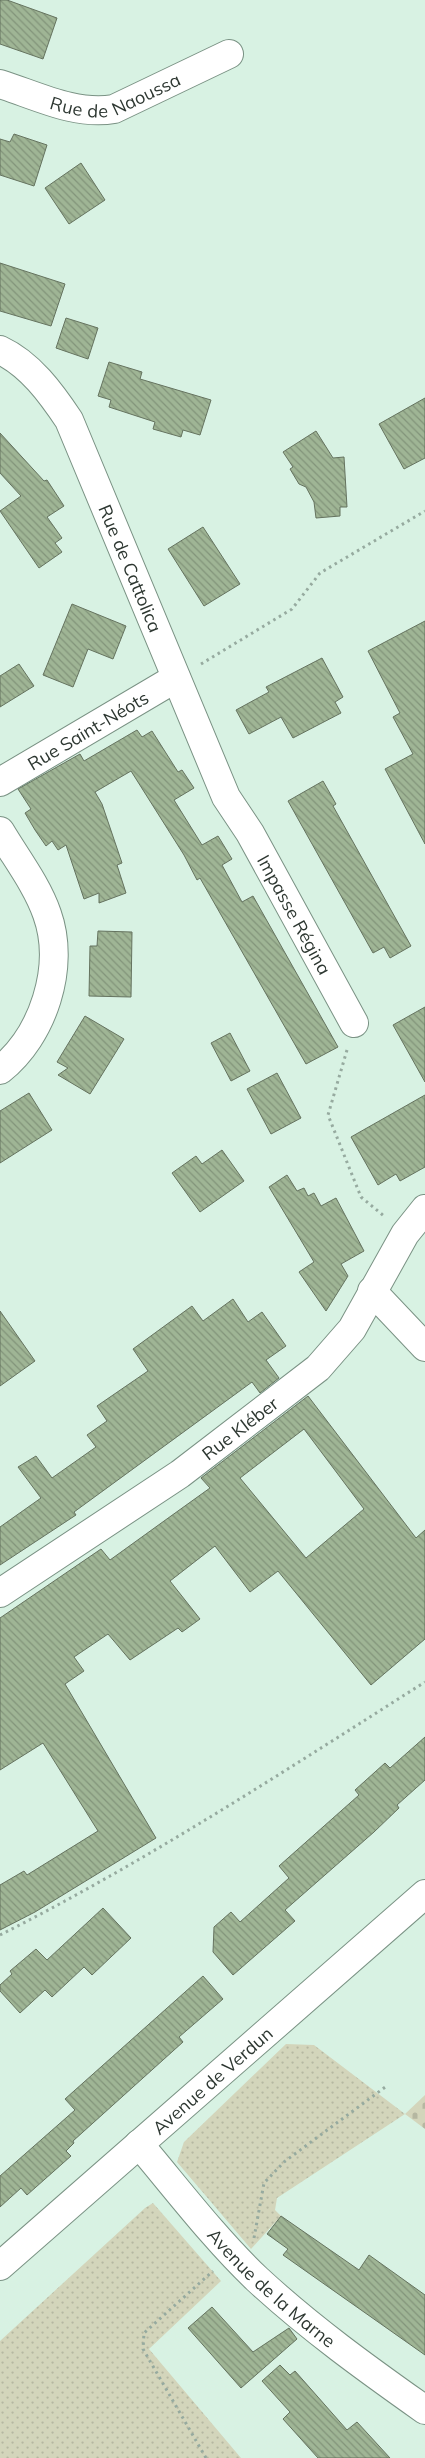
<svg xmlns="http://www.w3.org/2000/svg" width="425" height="2458" font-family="Mulish,sans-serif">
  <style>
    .grass { fill: url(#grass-dots) }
    .cemetery { fill: url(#cemetery-stones) }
    .building { fill: url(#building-back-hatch); stroke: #65735f; fill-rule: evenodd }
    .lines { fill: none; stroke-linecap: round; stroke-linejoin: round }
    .minor-casing { stroke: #7a9284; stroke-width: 30 }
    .tertiary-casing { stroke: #7a9284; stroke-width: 30 }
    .path { stroke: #96aa9f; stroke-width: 3; stroke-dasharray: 2.5 4; stroke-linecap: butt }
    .minor { stroke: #fff; stroke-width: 28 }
    .tertiary { stroke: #fff; stroke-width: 28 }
    .labels { text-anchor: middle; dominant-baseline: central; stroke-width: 4.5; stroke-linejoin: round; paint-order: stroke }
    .street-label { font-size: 18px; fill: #2d3731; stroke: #e9fef1 }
  </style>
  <defs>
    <pattern id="grass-dots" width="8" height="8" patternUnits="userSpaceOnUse" patternTransform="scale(1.25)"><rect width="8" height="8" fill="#d3d5bb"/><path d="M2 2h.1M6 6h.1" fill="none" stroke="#b5b7a1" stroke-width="1.8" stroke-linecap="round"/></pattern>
    <pattern id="cemetery-stones" width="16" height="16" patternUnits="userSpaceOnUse" patternTransform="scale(1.25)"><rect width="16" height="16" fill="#d3d5bb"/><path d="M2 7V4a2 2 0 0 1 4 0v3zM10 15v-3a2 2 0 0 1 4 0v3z" fill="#b5b7a1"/></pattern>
    <pattern id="building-back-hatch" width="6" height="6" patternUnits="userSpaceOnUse" patternTransform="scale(1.25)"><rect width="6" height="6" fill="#9fb595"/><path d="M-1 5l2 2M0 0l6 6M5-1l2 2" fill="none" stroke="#82947a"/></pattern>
  </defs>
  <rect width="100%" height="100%" fill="#d8f2e3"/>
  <path class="grass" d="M286,2044L314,2045L405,2114L277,2198L275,2210L281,2216L251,2249L177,2162L184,2142Z
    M153,2203L221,2281L149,2349L241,2458H0V2341L145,2208Z"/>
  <path class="cemetery" d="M425,2095V2129L405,2114Z"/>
  <path class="building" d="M0,0H7L57,18L43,59L0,44Z
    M14,134L47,145L34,186L0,175V139L10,142Z
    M81,163L105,200L69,224L45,188Z
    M0,263L65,284L51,326L0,311Z
    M66,318L98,328L88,359L56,348Z
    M109,362L142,372L140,379L211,400L200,435L183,430L181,437L153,429L155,422L109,407L111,400L98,396Z
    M425,398V458L404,469L379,424Z
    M316,431L333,458L344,457L347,507H340V516L316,518L314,502L306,487L299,484L290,469L293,467L283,452Z
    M0,433L44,481L47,480L64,506L47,517L62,538L55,543L62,552L39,568L0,511L21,496L0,473Z
    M203,527L240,584L204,606L168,549Z
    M72,604L126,626L113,659L88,649L73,687L43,675Z
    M425,621V844L385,769L413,754L393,717L400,713L368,651Z
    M322,658L343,697L335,702L341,713L293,738L281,717L249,734L236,710L269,692L266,687Z
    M19,664L34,686L0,707V676Z
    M137,730L142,737L152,731L178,772L182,770L194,788L174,800L202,845L218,836L232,859L222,865L242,902L253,896L338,1047L306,1064L200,878L197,880L184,855L131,771L95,792L102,804L122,863L117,865L126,893L99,903V893L84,899L66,845L58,850L52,841L46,846L35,830L25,813L31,809L18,789L80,754L84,761Z
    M323,781L336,804L333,806L411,946L390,958L384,947L373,953L288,801Z
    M98,931L132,932L131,997L89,996L90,946H97Z
    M425,1007V1082L393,1025Z
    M85,1016L124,1039L90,1094L58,1075L68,1068L57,1062Z
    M230,1033L250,1071L231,1081L211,1043Z
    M277,1073L301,1118L271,1134L247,1089Z
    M29,1093L52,1130L0,1163V1111Z
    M425,1095V1167L400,1181L396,1174L378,1185L351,1137Z
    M222,1150L244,1181L200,1212L172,1173L196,1156L202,1164Z
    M287,1175L297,1191L304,1188L308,1196L314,1193L321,1206L336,1198L364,1251L341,1264L348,1276L326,1311L299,1272L314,1262L269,1187Z
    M233,1299L248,1322L262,1312L286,1346L266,1360L279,1378L260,1393L252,1382L74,1512L76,1515L0,1565V1527L41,1498L18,1467L36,1456L52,1478L96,1447L87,1435L107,1421L97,1406L148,1371L133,1349L192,1306L203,1321Z
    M0,1311L35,1361L0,1386Z
    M308,1396L416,1538L425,1530V1639L371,1685L278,1571L250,1592L215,1546L170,1581L200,1619L182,1632L178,1628L130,1660L108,1634L74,1657L84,1671L65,1684L156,1838L35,1912L0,1930V1885L24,1871L27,1875L98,1831L43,1743L0,1770V1618L101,1549L110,1560L171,1516L210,1488L201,1478ZM304,1429L364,1509L306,1558L240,1478Z
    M425,1737V1780L397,1805L399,1808L374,1832L285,1910L295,1921L233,1975L213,1952L214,1927L231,1912L240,1922L289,1878L279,1866L359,1795L355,1790L385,1763L390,1768Z
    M103,1908L131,1938L92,1975L84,1967L52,1997L45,1990L20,2013L0,1991V1985L12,1974L10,1971L36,1949L47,1960Z
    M203,1976L223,1999L179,2037L183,2042L73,2141L74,2143L66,2151L71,2156L27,2195L21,2188L0,2207V2176L75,2110L65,2099Z
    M281,2216L359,2270L369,2255L425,2295V2355L283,2255L288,2249L267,2234Z
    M212,2307L253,2352L289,2328L297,2339L241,2388L188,2328Z
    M280,2365L290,2375L295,2371L347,2430L357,2422L390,2458H318L283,2419L290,2412L262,2381Z"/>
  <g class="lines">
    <g class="minor-casing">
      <g id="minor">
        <path id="s1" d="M0,84C35,95 76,116 114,109L229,54"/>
        <path id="s2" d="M0,350C30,364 51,393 69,420L226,797L250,833L354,1023"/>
        <path id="s3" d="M0,782L176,678"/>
        <path d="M0,831C16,858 37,885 47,914C66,967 43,1036 0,1070"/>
        <path id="s4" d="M139,2144C177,2189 214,2238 257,2279C310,2328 367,2369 425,2410"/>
        <path id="s5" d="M0,2266L425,1894"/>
      </g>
    </g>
    <g class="tertiary-casing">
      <g id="tertiary">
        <path d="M372,1291L425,1347"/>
        <path id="s6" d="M0,1593L180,1474L318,1368L352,1329L405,1234L425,1209"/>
      </g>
    </g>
    <path class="path" d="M201,664L292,609L320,573L425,511
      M347,1050L328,1115L361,1197L384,1216
      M0,1935C147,1861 286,1770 425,1682
      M254,2238L264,2183L284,2162L388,2085
      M206,2458L143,2349L144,2333L213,2271"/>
    <use href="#minor" class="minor"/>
    <use href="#tertiary" class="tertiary"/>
  </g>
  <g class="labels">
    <g class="street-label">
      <text stroke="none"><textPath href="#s1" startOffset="122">Rue de Naoussa</textPath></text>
      <text stroke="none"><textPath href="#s2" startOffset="260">Rue de Cattolica</textPath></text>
      <text stroke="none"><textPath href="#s3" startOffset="102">Rue Saint-Néots</textPath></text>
      <text stroke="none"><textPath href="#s2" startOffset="644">Impasse Régina</textPath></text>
      <text stroke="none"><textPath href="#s6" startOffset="291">Rue Kléber</textPath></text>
      <text stroke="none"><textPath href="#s5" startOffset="282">Avenue de Verdun</textPath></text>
      <text stroke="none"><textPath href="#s4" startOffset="196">Avenue de la Marne</textPath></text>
    </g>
  </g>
</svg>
